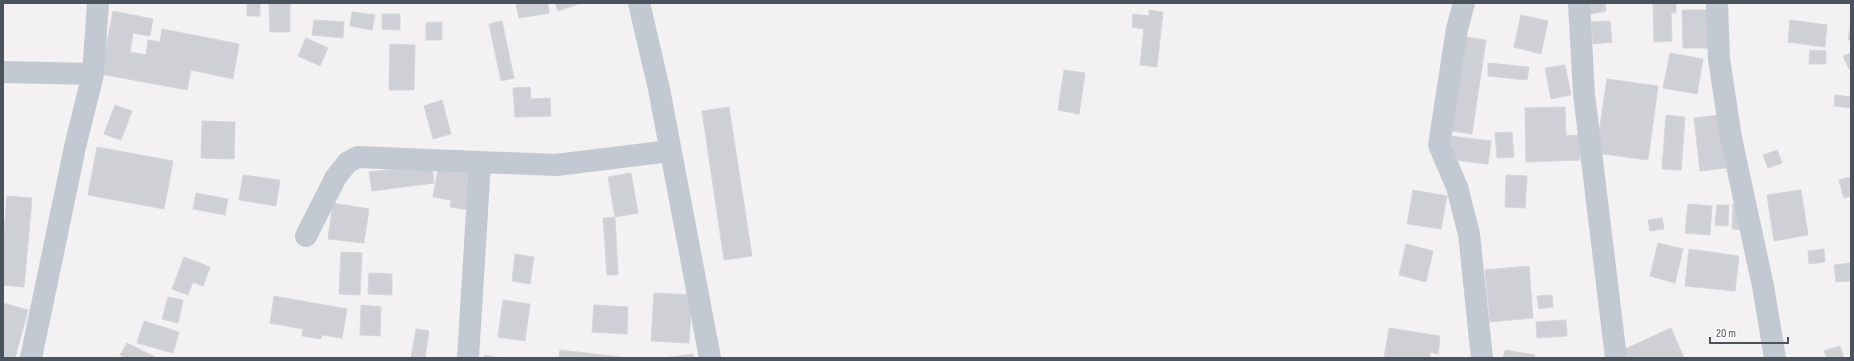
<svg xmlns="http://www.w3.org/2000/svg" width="1854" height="361" font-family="'Sofia Sans Condensed',sans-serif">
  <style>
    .building { fill: #ced0d5; stroke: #d5d6dc }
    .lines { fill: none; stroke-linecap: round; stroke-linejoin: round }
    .street { stroke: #c2c9d2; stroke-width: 22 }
  </style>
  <rect width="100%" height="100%" fill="#f3f1f1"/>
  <path class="building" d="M247,3H260V16H247Z
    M269,3H290V32H270Z
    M516,3H548L549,13L519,18Z
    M555,3H581L558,11Z
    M1585,3H1605L1606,11L1587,15Z
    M1653,3H1676V13H1671L1672,41L1654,42Z
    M1149,10L1163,12L1157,67L1140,65L1144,29L1132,27L1133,14L1149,16Z
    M1682,10H1709V48H1683Z
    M113,11L153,19L150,36L133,33L130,52L146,55L148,40L160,42L162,29L239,44L233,79L191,70L187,90L101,74Z
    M352,12L375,15L372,30L350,26Z
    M382,14H400V30L382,29Z
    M1521,15L1548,21L1541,54L1514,47Z
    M314,20L344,22L343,38L312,35Z
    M1790,20L1827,25L1825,47L1788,42Z
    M502,21L514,78L501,81L489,24Z
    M1610,21L1612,42L1593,44L1591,22Z
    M442,22V40H426V23Z
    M1851,23V40H1848Z
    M1460,36L1486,40L1472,134L1447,130Z
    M306,38L328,48L320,66L298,56Z
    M390,44L415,45L414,90H389Z
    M1810,50L1826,51V64H1809Z
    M1670,53L1703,59L1697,94L1663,88Z
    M1851,53V68L1849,69L1843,56Z
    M1488,63L1529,67L1527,80L1488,76Z
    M1565,65L1571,95L1551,99L1545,68Z
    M1064,70L1085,73L1079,114L1058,110Z
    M1607,79L1658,86L1648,160L1596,153Z
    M530,87L531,99L550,98L551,116L515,117L513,88Z
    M1835,95L1851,97V108L1834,106Z
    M442,100L451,134L433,139L424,106Z
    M115,105L132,111L121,140L104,134Z
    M729,107L752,256L724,260L702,111Z
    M1565,107L1566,136L1579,135L1580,160L1526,162L1525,108Z
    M1666,115L1685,117L1681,170L1662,169Z
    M1720,115L1726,168L1700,171L1694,118Z
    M202,121L235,122L234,159L201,158Z
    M1512,132L1514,157L1497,158L1495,133Z
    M1449,136L1491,141L1488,164L1446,159Z
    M97,147L173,161L164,209L88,195Z
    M1777,150L1782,163L1768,168L1763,155Z
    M439,163L475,168L469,210L450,207L451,200L433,197Z
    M432,164L434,183L372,191L369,172Z
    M631,173L638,213L615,217L608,177Z
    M243,175L280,180L276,206L239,200Z
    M1506,175L1527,176L1525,208L1505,207Z
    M1851,177V196L1844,198L1839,180Z
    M1413,190L1447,196L1441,229L1407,224Z
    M1801,190L1808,235L1774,241L1767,195Z
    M196,193L228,199L225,215L193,209Z
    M7,196L32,198L24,287L3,285V245Z
    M333,203L369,209L364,243L328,239Z
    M1733,203H1744V230L1732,229Z
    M1688,204L1712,206L1710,235L1685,233Z
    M1717,205H1729L1728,226L1715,225Z
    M615,217L618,275H607L603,218Z
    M1662,218L1664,229L1650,231L1648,220Z
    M1658,243L1683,249L1675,283L1650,276Z
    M1406,244L1433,251L1426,282L1399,275Z
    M1689,249L1739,256L1735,291L1685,286Z
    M1824,249L1825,262L1809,264L1808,251Z
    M341,252L362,253L360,295L339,294Z
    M515,254L534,257L530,284L512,281Z
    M184,257L210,267L203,286L193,282L188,295L172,289Z
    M1851,263V281L1836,282L1834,265Z
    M1529,266L1533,318L1490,322L1485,270Z
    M369,273L392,274V295L368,294Z
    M654,293L692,295L689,343L651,341Z
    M1552,295L1553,307L1539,309L1537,296Z
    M274,296L347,309L342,338L322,335L321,339L302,336L303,329L270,323Z
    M168,297L183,300L178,323L162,319Z
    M503,300L530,304L525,341L498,337Z
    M3,303L28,310L15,358H3Z
    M361,305L381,307L380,336L360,335Z
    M594,305L628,307L627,334L592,332Z
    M1566,320L1567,336L1537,338L1536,322Z
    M144,321L179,332L173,353L137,343Z
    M1389,328L1440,336L1438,354L1430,352V358H1384Z
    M1671,328L1684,358H1621L1618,352Z
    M416,329L429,331L425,358H411Z
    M127,343L157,358H126L120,355Z
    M1840,346L1844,358H1827L1824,351Z
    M560,350L620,357V358H559Z
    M1505,350L1535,355V358H1503Z
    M693,354L694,358H663Z
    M485,355L499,358H484Z"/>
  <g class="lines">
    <path class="street" d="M639,3L659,89L710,358
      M1464,3L1457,29L1439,145L1457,187L1469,234L1482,358
      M1579,3L1584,94L1616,358
      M1717,3L1719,59L1731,138L1763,286L1775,358
      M3,72L93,74
      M306,236L336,177L348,162L358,157L556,165L670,151
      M31,358L75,147L93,74L98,3
      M468,358L480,163"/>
  </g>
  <rect width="1854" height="361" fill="none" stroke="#4a525d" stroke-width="8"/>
  <path d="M1710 337v6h78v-6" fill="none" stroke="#4a525d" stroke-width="2"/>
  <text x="1716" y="337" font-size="12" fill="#4a525d" stroke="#ffffff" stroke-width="3" paint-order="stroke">20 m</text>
</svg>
